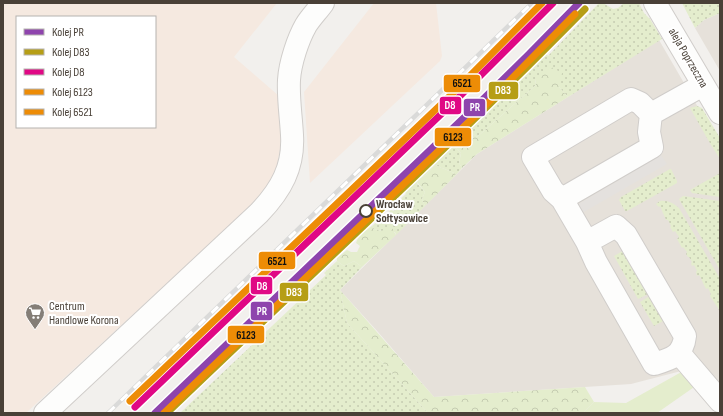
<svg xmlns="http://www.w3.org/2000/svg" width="723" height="416" font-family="'Sofia Sans Condensed',sans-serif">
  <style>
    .residential { fill: #e6e1da }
    .commercial { fill: #f5e9e0; fill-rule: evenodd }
    .grass { fill: url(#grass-dots) }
    .forest { fill: url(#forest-crowns) }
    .green { fill: #e4edcd }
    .parking { fill: #e4e1de }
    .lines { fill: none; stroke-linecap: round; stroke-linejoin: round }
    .minor-casing { stroke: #d0cdca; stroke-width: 24 }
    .minor { stroke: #fdfdfc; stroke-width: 22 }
    .rail-casing { stroke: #dadad9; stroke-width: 4.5 }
    .rail { stroke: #fff; stroke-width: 3; stroke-dasharray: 9; stroke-linecap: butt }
    .rail-1-casing { stroke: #fff; stroke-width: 10 }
    .rail-2-casing { stroke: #fff; stroke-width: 10 }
    .rail-3-casing { stroke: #fff; stroke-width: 10 }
    .rail-4-casing { stroke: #fff; stroke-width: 10 }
    .rail-5-casing { stroke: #fff; stroke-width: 10 }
    .rail-1 { stroke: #8e44ad; stroke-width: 7 }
    .rail-2 { stroke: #b69e16; stroke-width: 7 }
    .rail-3 { stroke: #e00885; stroke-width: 7 }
    .rail-4 { stroke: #ed8c06; stroke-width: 7 }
    .rail-5 { stroke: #ed8c06; stroke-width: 7 }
    .stop-dot { fill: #fff; stroke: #494037; stroke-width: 2 }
    .labels { text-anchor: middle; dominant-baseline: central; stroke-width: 4; stroke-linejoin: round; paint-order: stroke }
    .street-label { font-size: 12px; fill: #494037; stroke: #fff }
    .stop-label { font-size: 12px; font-weight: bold; fill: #494037; stroke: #fff; text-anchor: start }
    .poi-label { font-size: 12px; fill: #494037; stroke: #fff; text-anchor: start }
    .line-badge { stroke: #fff; stroke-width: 1.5 }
    .badge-label { font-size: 11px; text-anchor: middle; font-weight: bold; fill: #fff }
    .pale-badge-label { font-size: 11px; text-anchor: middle; font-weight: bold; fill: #111 }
  </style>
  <defs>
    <pattern id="grass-dots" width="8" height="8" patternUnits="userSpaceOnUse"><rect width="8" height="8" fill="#e4edcd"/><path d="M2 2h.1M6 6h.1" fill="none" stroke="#c5ccb1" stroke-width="1.8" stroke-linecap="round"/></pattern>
    <pattern id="forest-crowns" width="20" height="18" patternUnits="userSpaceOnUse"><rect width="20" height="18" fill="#e4edcd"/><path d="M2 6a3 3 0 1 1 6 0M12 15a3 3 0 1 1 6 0" fill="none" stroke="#c5ccb1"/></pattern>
  </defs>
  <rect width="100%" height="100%" fill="#f2f0ed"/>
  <path class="residential" d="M720,13V71L695,28L704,20Z
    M659,40L720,145V411L685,370L631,384L434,397L378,332L340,290L477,154Z"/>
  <path class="commercial" d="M3,3H277L234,57L279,96L281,145L275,174L254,203L26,413H3ZM17,17H155V127H17Z
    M374,3H436L442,56L440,61L310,183L304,92Z"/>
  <path class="grass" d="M599,3H603L613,9L618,8L624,3H639L644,13L650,19L662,39L568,97L559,87L535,79L536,85L477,137L468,130L546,53L548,56Z
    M682,3H720V13L704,20L695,28Z
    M697,106L702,108L720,138V159L711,145L690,108Z
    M453,145L461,153L459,163L462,168L456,175L454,173L435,165L426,175L420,178L417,183L425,192L422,199L425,206L396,235L395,232L382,231L374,229L372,226L391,210L394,211C402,204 406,204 417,205L405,203L398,205L396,203L406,194L404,191Z
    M670,169H671L677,181V183L627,211H625L619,200L621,197Z
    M720,173V197L692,193L690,190Z
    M683,196L720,201V270L679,199Z
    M660,201C668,200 673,203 679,208L720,279V313L718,308L710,296L711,294L708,288L706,289C703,284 702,279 699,275L697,276L696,272L697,271L694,265L692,266L691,263L692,262L689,257H688L686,254L687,252L683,247L682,248L677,239L679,237L675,231L673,232L670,227L671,226L668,220H666L660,206L659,207L656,204Z
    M628,248L654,291L638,299L614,256Z
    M337,261L344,266L354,261L362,267L340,290L347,323L428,413H180L326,275L324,273Z
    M655,293L669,318L654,326L640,302Z"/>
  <path class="forest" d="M551,67L562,73L559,87L568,97L477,154L462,168L459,163L461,153L453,145L468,130L477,137L536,85L535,79Z
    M435,165L454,173L456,175L425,206L422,199L425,192L417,182L420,178L426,175Z
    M372,226L374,229L382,231L386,227L392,228L396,235L362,267L354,261L344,266L337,261V258L347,250L351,252H357L360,246L356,243C358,235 366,230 372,226Z
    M340,290L434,397L585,387L594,402L583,413H428L347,323Z"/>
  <path class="green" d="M685,370L697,385L657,413H583L594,402L626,403Z"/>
  <path class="parking" d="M661,155L667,164L582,213L577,205Z"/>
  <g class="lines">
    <g class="minor-casing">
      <path id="minor" d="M655,3L720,113
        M562,199L553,191L533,157L631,99L640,103L651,114
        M587,242L616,226L626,235L685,336C683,356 671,359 654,364L596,262L587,242L562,199L652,147L649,132L651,114L703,85
        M679,353L720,401
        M45,413L259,213C281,190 294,167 292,135C291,116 288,98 289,80C290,63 298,39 306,25C311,17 318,10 323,3"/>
    </g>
    <use href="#minor" class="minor"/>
    <g class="rail-casing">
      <path id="rail" d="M108,413L532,3"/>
    </g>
    <use href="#rail" class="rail"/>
    <g class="rail-1-casing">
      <path id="rail-1" d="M155,413L475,107L528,55L579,3"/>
    </g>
    <g class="rail-2-casing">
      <path id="rail-2" d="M167,413C307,279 449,147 585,9"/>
    </g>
    <g class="rail-3-casing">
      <path id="rail-3" d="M135,407L458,98L553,3"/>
    </g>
    <g class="rail-4-casing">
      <path id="rail-4" d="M164,413L475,116L575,14"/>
    </g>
    <g class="rail-5-casing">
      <path id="rail-5" d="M130,401L453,93L542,3"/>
    </g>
    <use href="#rail-1" class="rail-1"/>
    <use href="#rail-2" class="rail-2"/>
    <use href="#rail-3" class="rail-3"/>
    <use href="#rail-4" class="rail-4"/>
    <use href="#rail-5" class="rail-5"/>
  </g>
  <defs>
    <g id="supermarket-pin" transform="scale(1)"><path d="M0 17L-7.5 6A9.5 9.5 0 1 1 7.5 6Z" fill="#847e77" stroke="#fff"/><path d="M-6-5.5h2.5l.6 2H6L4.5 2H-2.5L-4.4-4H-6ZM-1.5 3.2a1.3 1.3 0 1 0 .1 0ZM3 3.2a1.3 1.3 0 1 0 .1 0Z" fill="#fff"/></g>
  </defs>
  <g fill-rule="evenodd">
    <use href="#supermarket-pin" x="35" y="313"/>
  </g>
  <circle class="stop-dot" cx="366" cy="211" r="6"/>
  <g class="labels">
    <g class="street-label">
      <text transform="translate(688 58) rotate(60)">aleja Poprzeczna</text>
    </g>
    <g class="stop-label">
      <text x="376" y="204">Wrocław<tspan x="376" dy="14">Sołtysowice</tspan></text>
    </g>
    <g class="poi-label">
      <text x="49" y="306">Centrum<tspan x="49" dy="14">Handlowe Korona</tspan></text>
    </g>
  </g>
  <g class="line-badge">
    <rect x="443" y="74" width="38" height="19" rx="4" fill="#ed8c06"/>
    <rect x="488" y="81" width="31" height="19" rx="4" fill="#b69e16"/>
    <rect x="439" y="96" width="23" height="19" rx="4" fill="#e00885"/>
    <rect x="463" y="98" width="23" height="19" rx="4" fill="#8e44ad"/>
    <rect x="434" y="127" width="38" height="20" rx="4" fill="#ed8c06"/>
    <rect x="258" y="251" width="38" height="19" rx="4" fill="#ed8c06"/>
    <rect x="250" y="276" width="23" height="19" rx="4" fill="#e00885"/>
    <rect x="279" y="282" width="30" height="20" rx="4" fill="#b69e16"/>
    <rect x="250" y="301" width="23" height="20" rx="4" fill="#8e44ad"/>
    <rect x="227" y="325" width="38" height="19" rx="4" fill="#ed8c06"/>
  </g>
  <g class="badge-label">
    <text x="503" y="94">D83</text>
    <text x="450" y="109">D8</text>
    <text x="475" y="111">PR</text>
    <text x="262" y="290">D8</text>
    <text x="294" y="296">D83</text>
    <text x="262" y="315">PR</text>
  </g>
  <g class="pale-badge-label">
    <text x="462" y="87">6521</text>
    <text x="453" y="141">6123</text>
    <text x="277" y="265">6521</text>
    <text x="246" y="339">6123</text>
  </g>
  <rect width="723" height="416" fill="none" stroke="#494037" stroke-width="8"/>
  <rect x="16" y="16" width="140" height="112" fill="#ffffff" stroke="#b6b3af"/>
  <rect x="24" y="29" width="20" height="6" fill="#8e44ad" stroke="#b6b3af"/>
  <text x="52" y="36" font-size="12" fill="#494037">Kolej PR</text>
  <rect x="24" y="49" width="20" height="6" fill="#b69e16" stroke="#b6b3af"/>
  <text x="52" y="56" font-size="12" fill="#494037">Kolej D83</text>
  <rect x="24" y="69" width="20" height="6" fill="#e00885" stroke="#b6b3af"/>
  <text x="52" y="76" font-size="12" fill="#494037">Kolej D8</text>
  <rect x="24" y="89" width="20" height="6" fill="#ed8c06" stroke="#b6b3af"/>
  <text x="52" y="96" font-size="12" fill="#494037">Kolej 6123</text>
  <rect x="24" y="109" width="20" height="6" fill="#ed8c06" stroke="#b6b3af"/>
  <text x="52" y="116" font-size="12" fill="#494037">Kolej 6521</text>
</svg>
